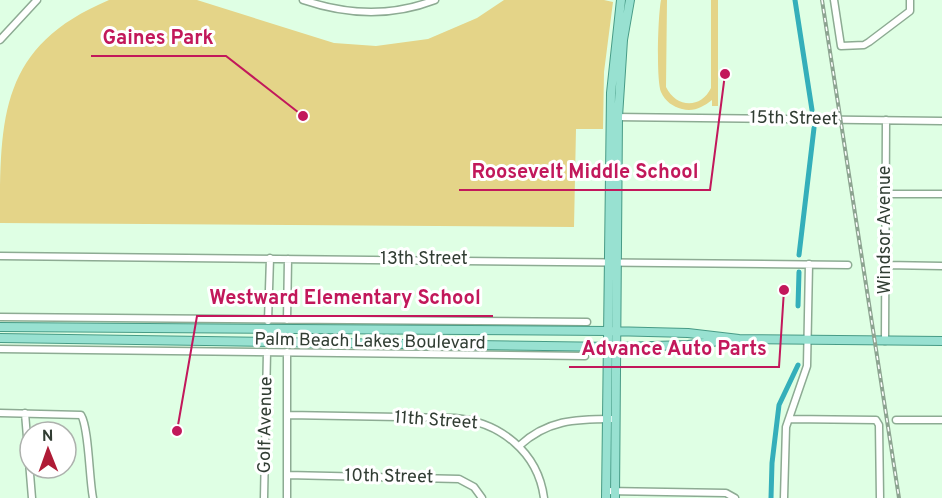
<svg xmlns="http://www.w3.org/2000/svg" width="942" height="498" font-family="Overpass,sans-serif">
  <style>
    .green { fill: #e4d488 }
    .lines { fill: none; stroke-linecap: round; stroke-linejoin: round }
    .canal { stroke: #34afba; stroke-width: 5 }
    .minor-casing { stroke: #8dab93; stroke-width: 9 }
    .major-casing { stroke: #479b86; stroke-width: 10 }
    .minor { stroke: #fff; stroke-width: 6 }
    .major { stroke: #98e1d1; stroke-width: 8 }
    .rail-casing { stroke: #8da491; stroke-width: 4 }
    .rail { stroke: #fff; stroke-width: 1.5; stroke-dasharray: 4.5; stroke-linecap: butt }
    .labels { text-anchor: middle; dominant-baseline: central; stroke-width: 6; stroke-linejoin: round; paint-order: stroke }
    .street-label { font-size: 18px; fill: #313d33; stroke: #fff }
    .leader { fill: none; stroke: #c2185b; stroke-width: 2 }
    .callout-dot { fill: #c2185b; stroke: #fff; stroke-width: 2 }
    .callout-label { font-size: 20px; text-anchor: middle; font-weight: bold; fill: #c2185b; stroke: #fff; stroke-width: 6; stroke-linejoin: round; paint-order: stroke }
  </style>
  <rect width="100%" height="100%" fill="#dfffe4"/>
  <path class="green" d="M109,0H197L334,43L376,46L428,39L477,18L504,0H604L613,2L604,72L603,129H576L574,227L0,223C0,116 0,46 109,0Z
    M661,0H667L666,87C676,108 701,109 711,88V0H718V106H712V100C703,107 694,112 682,109C673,107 665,101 661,92C656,80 658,15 661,0Z"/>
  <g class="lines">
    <path class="canal" d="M795,0L812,110
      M799,255L814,128
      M798,306L799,272
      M771,498L772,463L779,405L798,365"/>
    <g class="minor-casing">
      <path id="minor" d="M303,0C347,15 391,17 435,0
        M834,0L841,46L864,45L869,42L910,11V0
        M0,40L37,0
        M614,117L942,121
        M885,194H942
        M0,256L848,265
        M885,265L942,266
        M0,317L587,322
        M287,320L288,259
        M268,321L270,258
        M885,341L886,120
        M0,349L585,356
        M0,413L81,415C89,428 89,478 93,498
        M25,413L32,498
        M288,415L455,418C500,422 538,452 544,498
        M789,419L876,420L879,425L880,498
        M896,420H942
        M519,446C547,420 575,419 612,419
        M287,475L459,479L474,487L482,498
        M606,491L726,493L735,498
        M264,498L267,352
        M287,498V352
        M784,498L786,427L807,366L809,264"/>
    </g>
    <g class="major-casing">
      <path id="major" d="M0,327L609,331L688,333L739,339L942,341
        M0,338L617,347L688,345L727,340
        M606,498L611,93L621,0
        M615,498L618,117L623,40L630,0"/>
    </g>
    <use href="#minor" class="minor"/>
    <use href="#major" class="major"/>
    <g class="rail-casing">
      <path id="rail" d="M822,0L899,498"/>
    </g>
    <use href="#rail" class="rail"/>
  </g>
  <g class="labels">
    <g class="street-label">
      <text transform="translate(794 119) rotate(1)">15th Street</text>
      <text transform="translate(885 230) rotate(-90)">Windsor Avenue</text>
      <text x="424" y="259">13th Street</text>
      <text transform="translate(370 342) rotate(1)">Palm Beach Lakes Boulevard</text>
      <text transform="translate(436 421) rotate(4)">11th Street</text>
      <text transform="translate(266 425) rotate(-89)">Golf Avenue</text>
      <text transform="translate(389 477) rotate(1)">10th Street</text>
    </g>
  </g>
  <path class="leader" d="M303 116L226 56H91M725 74L710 190H459M177 431L197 316H493M784 290L779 367H569"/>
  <g class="callout-dot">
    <circle cx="303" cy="116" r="6"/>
    <circle cx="725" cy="74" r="6"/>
    <circle cx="177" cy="431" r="6"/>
    <circle cx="784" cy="290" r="6"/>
  </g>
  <g class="callout-label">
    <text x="158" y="44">Gaines Park</text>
    <text x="585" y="178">Roosevelt Middle School</text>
    <text x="345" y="304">Westward Elementary School</text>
    <text x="674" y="355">Advance Auto Parts</text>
  </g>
  <g transform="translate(48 450) rotate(359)"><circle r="28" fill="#ffffff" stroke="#adb1ad" stroke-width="1.5"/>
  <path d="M0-4.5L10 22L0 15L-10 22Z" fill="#af1b36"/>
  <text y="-9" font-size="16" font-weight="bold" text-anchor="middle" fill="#313d33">N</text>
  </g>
</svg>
